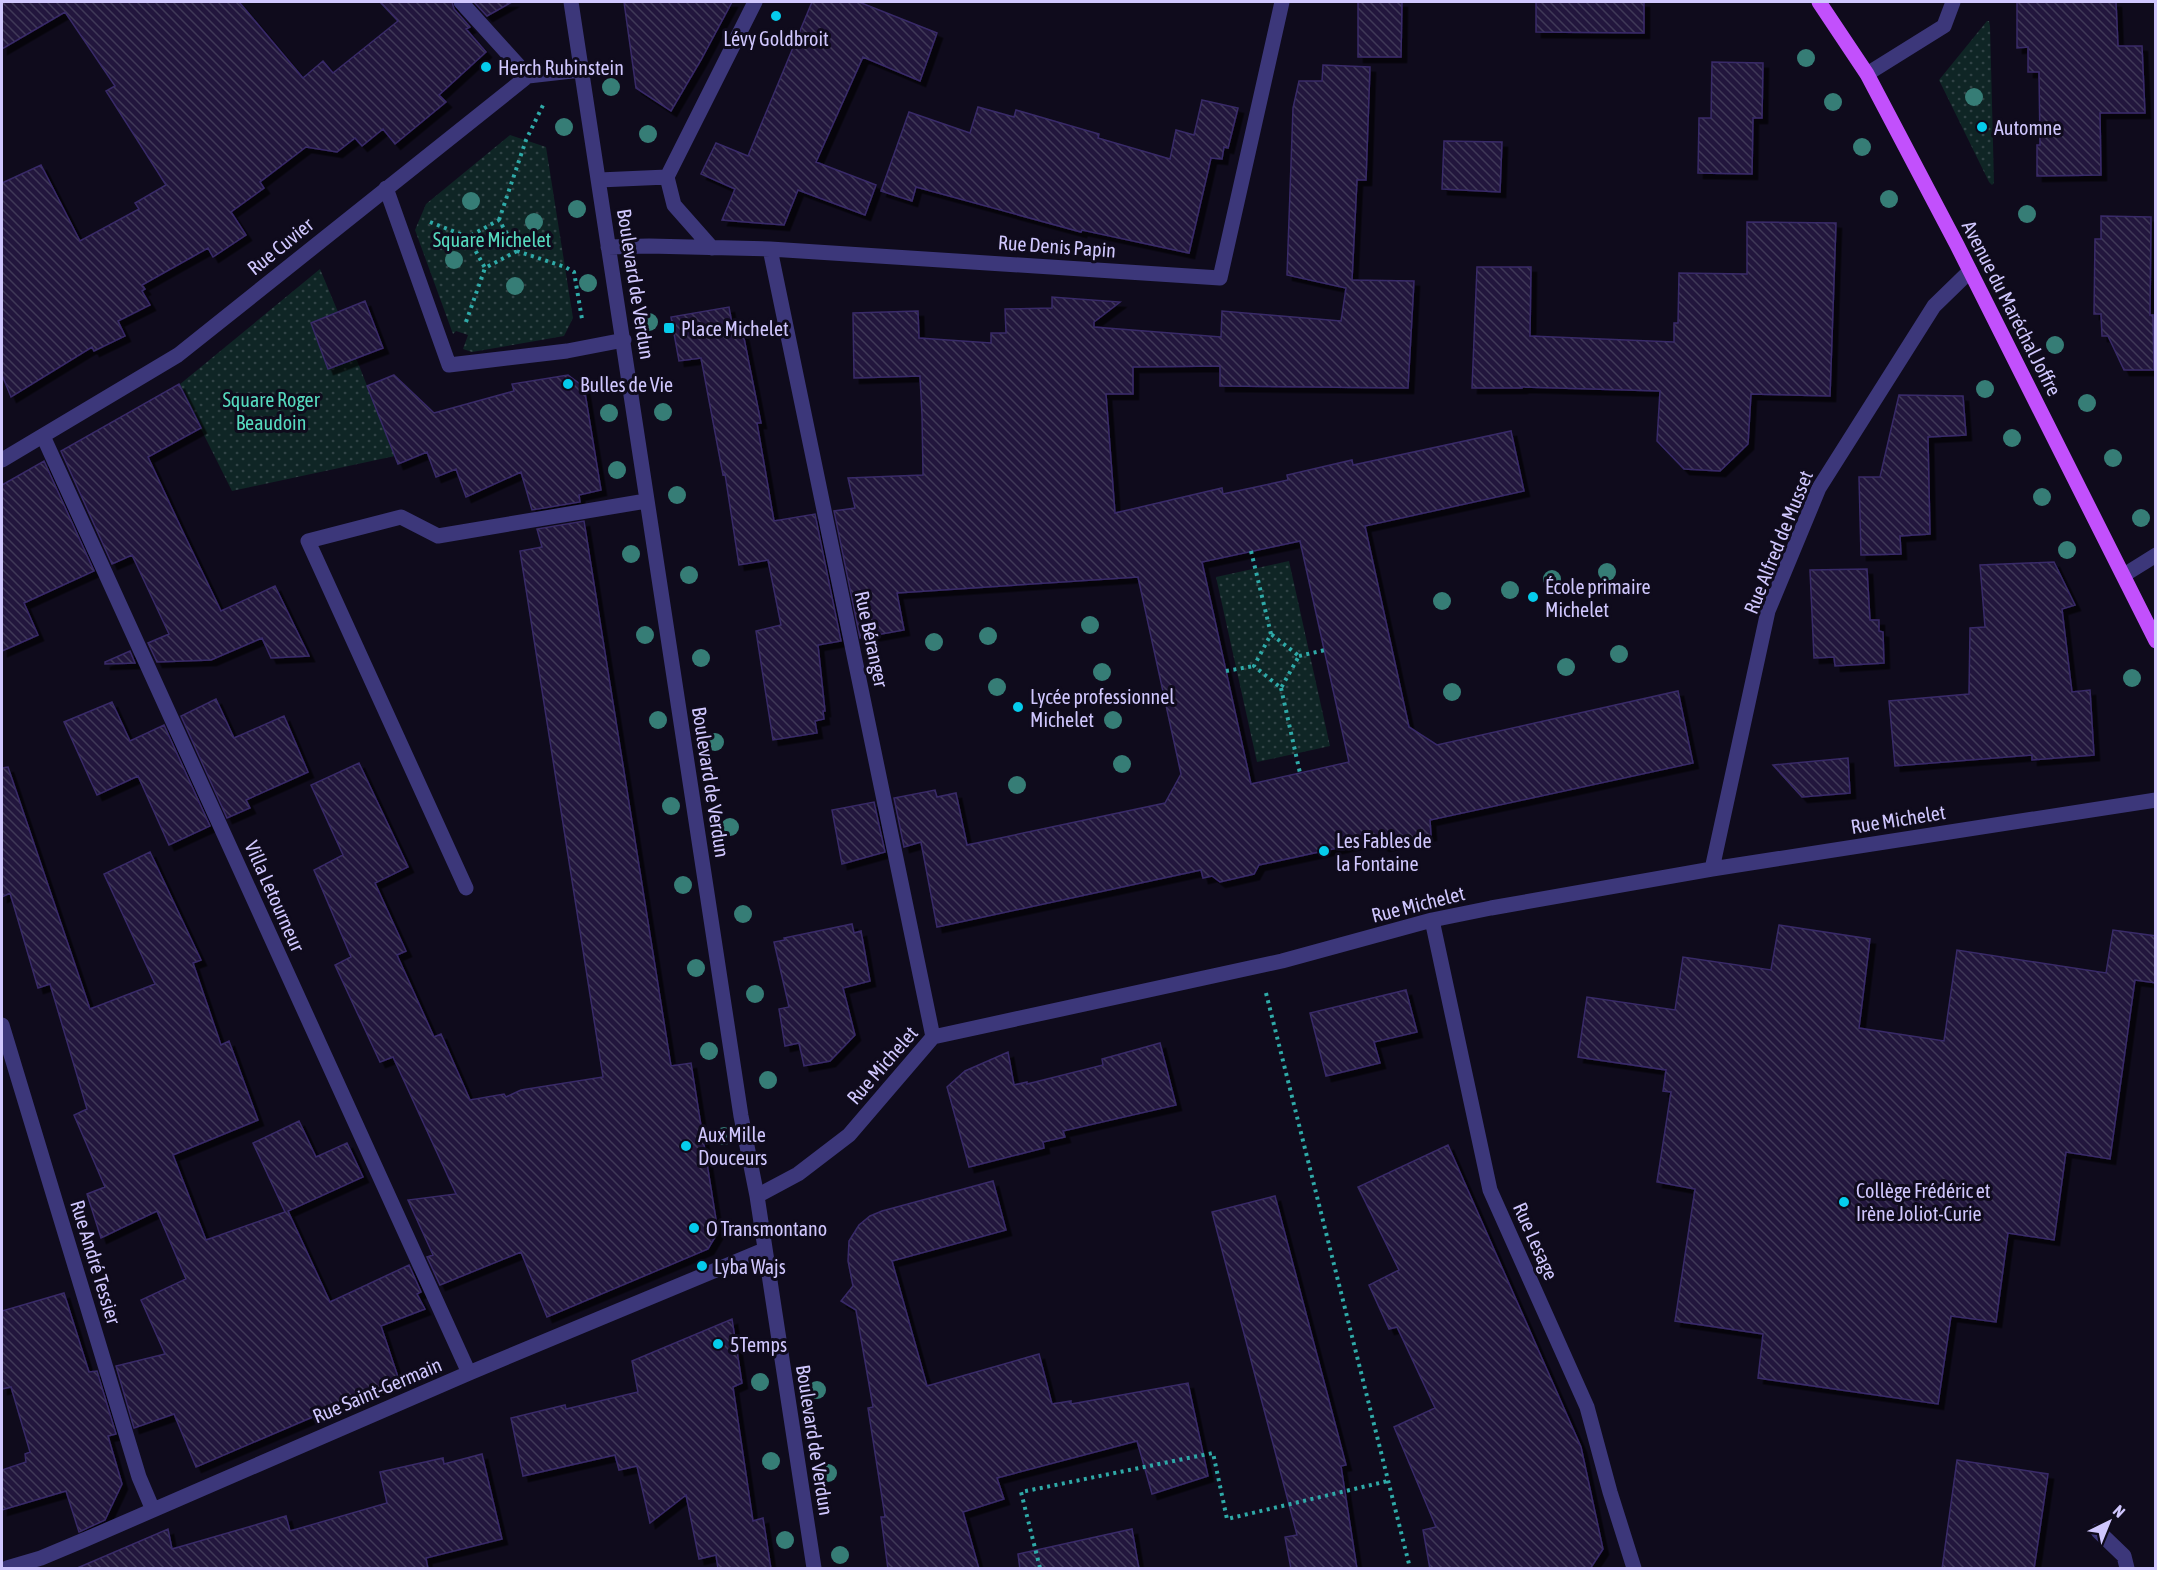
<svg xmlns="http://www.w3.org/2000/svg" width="2157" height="1570" font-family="'Asap Condensed',sans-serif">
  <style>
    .green { fill: url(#green-dots) }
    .building { fill: url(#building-back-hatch); stroke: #392a68; stroke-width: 1.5; fill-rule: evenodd; filter: url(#shadow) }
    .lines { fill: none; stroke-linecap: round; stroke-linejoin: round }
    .path { stroke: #2faaa8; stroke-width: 4; stroke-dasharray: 3 4.5; stroke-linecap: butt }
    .minor { stroke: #3c377a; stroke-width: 15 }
    .major { stroke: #c250fc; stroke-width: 15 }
    .tree { fill: #367d76 }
    .poi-dot { fill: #05ccec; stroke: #0f0b1c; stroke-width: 2 }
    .labels { text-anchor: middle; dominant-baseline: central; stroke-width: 6; stroke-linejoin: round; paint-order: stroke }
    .poi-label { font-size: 20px; fill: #d0c7fe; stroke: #0f0b1c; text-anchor: start }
    .park-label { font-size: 20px; fill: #56dbbf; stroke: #0f0b1c }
    .street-label { font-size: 20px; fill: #d0c7fe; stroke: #0f0b1c }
  </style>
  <defs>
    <pattern id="green-dots" width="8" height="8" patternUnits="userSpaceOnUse" patternTransform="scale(1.5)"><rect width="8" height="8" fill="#0f2525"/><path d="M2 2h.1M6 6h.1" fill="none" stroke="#314346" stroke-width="1.8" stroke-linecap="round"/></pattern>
    <pattern id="building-back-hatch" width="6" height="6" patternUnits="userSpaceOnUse" patternTransform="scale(1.5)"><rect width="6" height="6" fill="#21183c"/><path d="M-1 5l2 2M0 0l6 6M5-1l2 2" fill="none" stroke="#403859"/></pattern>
    <filter id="shadow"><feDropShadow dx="5.5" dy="5.5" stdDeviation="0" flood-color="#0009"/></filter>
  </defs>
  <rect width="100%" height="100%" fill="#0f0b1c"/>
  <path class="green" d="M1987,21H1989L1990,26L1994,183L1992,185L1989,182L1939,80Z
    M510,135L546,147L573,318L564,336L472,352L463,349L468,335L456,331L453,334L415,230L426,204Z
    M320,269L338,312L311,323L328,368L356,358L395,456L232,491L179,385Z
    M1289,561L1330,746L1257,762L1216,577Z"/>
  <path class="building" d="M2,2H239L303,78L323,61L333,73L398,21L380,2H452L454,9L470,27L466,29L486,52L439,95L446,102L395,144L383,129L362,146L355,138L337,152L306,147L260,182L264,188L231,212L246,235L213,257L208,248L142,285L145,289L142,291L150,305L118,321L125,336L94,351L92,347L11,397L2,375V183L41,165L80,241L139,209L135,203L166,185L106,91L115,86L65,12L2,49Z
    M474,2H512L487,16Z
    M624,2H732L701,60L671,111L636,88Z
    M812,2H859L937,33L920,81L863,57L816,162L876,185L865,215L798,190L784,225L722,220L735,189L701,174L716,143L748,156Z
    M1358,2H1402L1401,57H1358Z
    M1536,2H1644V33L1536,32Z
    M2017,2H2116L2118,46H2142L2145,113H2100L2101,175L2037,176V145H2040L2039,72H2028V47L2017,48Z
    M1712,62L1763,63L1762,118H1753L1752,174L1698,173L1699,118H1711Z
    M1323,65L1370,67L1366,180H1357L1352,280L1414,281L1408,388L1220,386V366L1133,367V394H1106L1115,513L1222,488L1223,494L1288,480L1287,475L1352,460L1353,465L1511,431L1524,491L1365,526L1409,727L1437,745L1678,691L1693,763L1430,820L1431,835L1384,846L1374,840L1259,865L1254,874L1220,882L1212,876L1203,878L1201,870L937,927L921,842L904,847L894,798L935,790L937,797L956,793L967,845L1165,803L1181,774L1138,577L897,593L904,630L860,638L834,511L855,508L848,478L923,475L922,415L920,376L854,378L853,313L918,311L919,338L991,343V333H1006L1005,309L1052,308V297L1120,302L1094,322V327L1221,337L1222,311L1341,321L1346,288L1287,275L1293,108L1299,81H1322ZM1300,541L1349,762L1251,784L1202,562Z
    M1202,100L1238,108L1228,148L1224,147L1222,159L1211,158L1189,253L1082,230L1081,232L916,187L912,201L881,191L909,112L970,133L978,107L1014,117L1016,110L1099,134L1098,138L1170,159L1176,130L1194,135Z
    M1444,141L1502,142L1500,192L1442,189Z
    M2101,216L2151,217L2150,315H2153L2154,370H2124L2108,336H2102L2101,314H2094L2095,239H2101Z
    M1747,222L1836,223L1830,396L1751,394L1748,444L1720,471L1684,469L1657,441L1660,391L1522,387V388H1472L1477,267H1531L1530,336L1674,342V323H1678L1679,273L1747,274Z
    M365,301L383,348L328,369L311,323Z
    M729,307L732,324L741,323L761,423H757L774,521L815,514L841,641L818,645L825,711H823L824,719L815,721L817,733L773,740L756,631L781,625L768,560L739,565L725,474L723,475L701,358L679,361L671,317Z
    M394,375L434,413L514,391L512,384L568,375L584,387L601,490L579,495L580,502L532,510L521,472L466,497L456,469L436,477L427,452L398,464L367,386Z
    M179,384L201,428L148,457L183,532L221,611L275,586L309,656L271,658L262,638L211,660L157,662L148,643L169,634L132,555L112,564L61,451Z
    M1899,395L1963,396L1966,435L1928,437L1930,534L1900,536L1901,554L1861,555L1859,477H1880Z
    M44,461L94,571L24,603L38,635L2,651V485Z
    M584,521L671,1066L691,1063L718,1232L708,1249L547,1317L521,1252L440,1285L427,1257L433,1255L408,1200L456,1194L393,1057L380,1062L335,965L351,957L314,870L343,855L311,785L359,763L408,867L375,883L406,951L397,955L434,1037L441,1034L470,1100L504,1094L506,1097L521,1090L603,1077L520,551L542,547L537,529Z
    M2054,562L2075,605L2062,609L2072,692L2090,690L2094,755L2032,760V755L1895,766L1889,701L1969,694L1970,628L1985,627L1980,565Z
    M1867,569L1870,620H1879V631L1883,632L1884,663L1835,666L1834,657L1814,658L1810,570Z
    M130,651L135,663L105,664V662Z
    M216,699L234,738L284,716L308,772L246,800L250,808L227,818L181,716Z
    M112,702L130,741L164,725L210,826L169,845L138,776L97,795L64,722Z
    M1848,758L1850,793L1802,797L1773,765Z
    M8,767L90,1009L155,984L104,874L150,852L201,960L193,963L221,1045L229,1041L258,1120L173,1155L206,1240L285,1212L253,1143L299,1121L316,1157L347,1143L363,1177L288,1211L330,1302L409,1265L421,1292L417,1294L425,1309L381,1326L399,1380L196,1467L174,1414L134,1428L116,1366L165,1354L141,1300L186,1279L157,1211L101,1238L87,1194L105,1187L74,1115L87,1109L50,984L38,988L10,893L2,897V768Z
    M874,802L885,852L842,864L832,810Z
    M852,924L854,933L861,931L870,981L843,988L855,1035L830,1061L804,1066L799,1043L785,1046L779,1009L789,1007L774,942L785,940L784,938Z
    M1779,925L1870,939L1859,1028L1944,1041L1957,950L2106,973L2113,930L2156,936V983L2135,980L2110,1159L2066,1152L2054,1240L2008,1233L1996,1322L1951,1316L1938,1404L1758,1378L1763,1334L1675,1321L1695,1189L1657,1182L1671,1092L1663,1091L1666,1070L1578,1057L1587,997L1675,1010L1683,957L1771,970Z
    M1406,990L1417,1032L1374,1042L1380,1063L1326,1076L1310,1013Z
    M1160,1043L1176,1105L1063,1131L1065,1137L1043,1142L1044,1148L969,1167L947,1087L965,1071L1008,1052L1014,1085L1027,1082V1084L1103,1065L1102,1059Z
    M1448,1145L1581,1447L1603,1549L1590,1569H1430L1423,1530L1436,1527L1394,1427L1435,1408L1397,1327L1389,1329L1369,1285L1399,1270L1358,1187Z
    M993,1181L1006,1230L892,1261L927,1386L1039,1354L1052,1404L1071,1401V1404L1188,1383L1208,1476L1152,1494L1137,1441L997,1478L1004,1499L963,1512L979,1569H888L881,1517H885L868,1408L873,1407L856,1310L841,1301L853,1286L848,1261L849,1241L859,1225L870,1216L882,1211Z
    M1275,1196L1346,1465L1341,1466L1357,1569H1291L1285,1537L1297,1535L1212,1212Z
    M64,1293L89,1372L97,1371L116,1434L108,1436L122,1484L105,1520L79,1532L66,1491L2,1510V1470L26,1462L25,1454L30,1452L11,1387L2,1389V1311Z
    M732,1319L742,1383L733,1387L753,1521L763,1518L771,1569H718L716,1555L699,1559L686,1495L650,1523L637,1466L619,1470L615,1455L523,1476L511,1418L565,1405L566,1409L638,1392L632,1361Z
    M482,1454L502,1539L426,1558L428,1569H75L168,1529L172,1549L286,1516L290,1531L387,1503L380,1472L443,1458L444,1464Z
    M1957,1460L2048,1474L2034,1569H1942Z
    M1132,1529L1139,1569H1020L1018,1554Z"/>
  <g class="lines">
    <path class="path" d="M499,220L526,140L544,103
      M430,222L468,237
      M517,251L485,268L468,237L499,220L517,251L565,267L574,272L582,319
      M466,322L485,268
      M1251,551L1271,634L1254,666L1281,688L1299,656L1271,634
      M1299,656L1325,650
      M1226,671L1254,666
      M1281,688L1300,773
      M1266,993L1410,1568
      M1040,1568L1021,1492L1213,1453L1227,1519L1388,1481"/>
    <path class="minor" d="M461,2L528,76
      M571,2L741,1116L757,1196L814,1568
      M1867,74L1944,26L1953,2
      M667,177L674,205L712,248
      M599,180L667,177L755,2
      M386,188L449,365L567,351L624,340
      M608,247L649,246L770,249L1220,278L1282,2
      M770,249L933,1037
      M43,436L469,1373
      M2,460L178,355L528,76L581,70
      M2124,575L2156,555
      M1712,869L1768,611L1819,488L1934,306L1970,271
      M466,888L308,541L401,517L438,536L646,501
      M1432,920L1490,1190L1587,1407L1610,1492L1634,1568
      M2,1025L139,1477L153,1510
      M757,1196L798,1174L849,1135L933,1037L1282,961L1432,920L1491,908L1712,869L2156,800
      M2098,1531L2124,1556L2127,1568
      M7,1568L41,1558L84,1540L469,1373L764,1250"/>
    <path class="major" d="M1819,2L1867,74L1957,245L2156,641"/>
  </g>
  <g class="tree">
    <circle cx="1806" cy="58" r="9"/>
    <circle cx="611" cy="87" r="9"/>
    <circle cx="1974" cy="97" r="9"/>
    <circle cx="1833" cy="102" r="9"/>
    <circle cx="564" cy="127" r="9"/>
    <circle cx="648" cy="134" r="9"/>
    <circle cx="1862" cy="147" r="9"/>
    <circle cx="1889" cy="199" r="9"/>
    <circle cx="471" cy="201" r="9"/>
    <circle cx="577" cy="209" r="9"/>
    <circle cx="2027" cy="214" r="9"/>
    <circle cx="534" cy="222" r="9"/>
    <circle cx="454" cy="260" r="9"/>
    <circle cx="588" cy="283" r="9"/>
    <circle cx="515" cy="286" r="9"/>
    <circle cx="649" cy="322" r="9"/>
    <circle cx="2055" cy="345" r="9"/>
    <circle cx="1985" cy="389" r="9"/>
    <circle cx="2087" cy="403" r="9"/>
    <circle cx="663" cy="412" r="9"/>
    <circle cx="609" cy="413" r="9"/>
    <circle cx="2012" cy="438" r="9"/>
    <circle cx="2113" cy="458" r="9"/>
    <circle cx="617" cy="470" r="9"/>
    <circle cx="677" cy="495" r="9"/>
    <circle cx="2042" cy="497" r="9"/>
    <circle cx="2141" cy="518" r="9"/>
    <circle cx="2067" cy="550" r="9"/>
    <circle cx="631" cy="554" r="9"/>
    <circle cx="1607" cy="572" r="9"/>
    <circle cx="689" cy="575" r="9"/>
    <circle cx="1552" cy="579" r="9"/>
    <circle cx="1510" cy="590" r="9"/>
    <circle cx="1442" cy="601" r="9"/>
    <circle cx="1090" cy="625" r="9"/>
    <circle cx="645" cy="635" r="9"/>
    <circle cx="988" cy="636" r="9"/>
    <circle cx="934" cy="642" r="9"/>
    <circle cx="1619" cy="654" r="9"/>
    <circle cx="701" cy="658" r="9"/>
    <circle cx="1566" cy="667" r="9"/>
    <circle cx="1102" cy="672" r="9"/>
    <circle cx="2132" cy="678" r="9"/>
    <circle cx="997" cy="687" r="9"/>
    <circle cx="1452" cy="692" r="9"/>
    <circle cx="658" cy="720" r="9"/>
    <circle cx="1113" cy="720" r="9"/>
    <circle cx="715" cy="742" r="9"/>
    <circle cx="1122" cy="764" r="9"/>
    <circle cx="1017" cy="785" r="9"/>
    <circle cx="671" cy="806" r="9"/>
    <circle cx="730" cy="827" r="9"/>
    <circle cx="683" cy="885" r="9"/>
    <circle cx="743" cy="914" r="9"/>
    <circle cx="696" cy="968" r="9"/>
    <circle cx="755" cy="994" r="9"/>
    <circle cx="709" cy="1051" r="9"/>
    <circle cx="768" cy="1080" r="9"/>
    <circle cx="724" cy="1136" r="9"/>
    <circle cx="760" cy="1382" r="9"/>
    <circle cx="817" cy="1390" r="9"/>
    <circle cx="771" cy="1461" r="9"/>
    <circle cx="828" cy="1473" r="9"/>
    <circle cx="785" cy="1540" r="9"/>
    <circle cx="840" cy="1555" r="9"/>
  </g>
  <g class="poi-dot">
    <circle cx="776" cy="16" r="6"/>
    <circle cx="486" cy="67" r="6"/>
    <circle cx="1982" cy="127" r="6"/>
    <rect x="663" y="322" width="12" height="12" rx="3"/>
    <circle cx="568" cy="384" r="6"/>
    <circle cx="1533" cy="597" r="6"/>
    <circle cx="1018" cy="707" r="6"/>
    <circle cx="1324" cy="851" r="6"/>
    <circle cx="686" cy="1146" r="6"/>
    <circle cx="1844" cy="1202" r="6"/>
    <circle cx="694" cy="1228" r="6"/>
    <circle cx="702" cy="1266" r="6"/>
    <circle cx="718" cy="1344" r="6"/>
  </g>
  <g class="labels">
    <g class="poi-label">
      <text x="776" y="38" text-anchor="middle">Lévy Goldbroit</text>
      <text x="498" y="67">Herch Rubinstein</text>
      <text x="1994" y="127">Automne</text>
      <text x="681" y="328">Place Michelet</text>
      <text x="580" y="384">Bulles de Vie</text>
      <text x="1545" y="586">École primaire<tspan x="1545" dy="23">Michelet</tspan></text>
      <text x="1030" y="696">Lycée professionnel<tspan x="1030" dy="23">Michelet</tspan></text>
      <text x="1336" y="840">Les Fables de<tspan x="1336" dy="23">la Fontaine</tspan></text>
      <text x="698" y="1134">Aux Mille<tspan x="698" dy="23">Douceurs</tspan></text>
      <text x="1856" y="1190">Collège Frédéric et<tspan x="1856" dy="23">Irène Joliot-Curie</tspan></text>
      <text x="706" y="1228">O Transmontano</text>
      <text x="714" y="1266">Lyba Wajs</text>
      <text x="730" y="1344">5Temps</text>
    </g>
    <g class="park-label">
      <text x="492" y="239">Square Michelet</text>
      <text x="271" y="399">Square Roger<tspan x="271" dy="23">Beaudoin</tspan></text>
    </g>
    <g class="street-label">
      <text transform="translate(280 246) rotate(-39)">Rue Cuvier</text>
      <text transform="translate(1057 246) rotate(4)">Rue Denis Papin</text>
      <text transform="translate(636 284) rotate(81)">Boulevard de Verdun</text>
      <text transform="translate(2012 308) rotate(63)">Avenue du Maréchal Joffre</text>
      <text transform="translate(1778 542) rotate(-68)">Rue Alfred de Musset</text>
      <text transform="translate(872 639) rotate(78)">Rue Béranger</text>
      <text transform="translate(711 782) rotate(81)">Boulevard de Verdun</text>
      <text transform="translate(1898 819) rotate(-9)">Rue Michelet</text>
      <text transform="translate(275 896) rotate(66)">Villa Letourneur</text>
      <text transform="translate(1418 904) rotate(-14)">Rue Michelet</text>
      <text transform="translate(882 1065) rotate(-49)">Rue Michelet</text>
      <text transform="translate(1536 1241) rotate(66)">Rue Lesage</text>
      <text transform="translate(96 1262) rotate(73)">Rue André Tessier</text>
      <text transform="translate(377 1390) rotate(-23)">Rue Saint-Germain</text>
      <text transform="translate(815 1440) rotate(81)">Boulevard de Verdun</text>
    </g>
  </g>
  <rect width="2157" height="1570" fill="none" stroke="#d0c7fe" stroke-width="6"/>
  <g transform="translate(2109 1522) rotate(43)" stroke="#0f0b1c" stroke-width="4.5" paint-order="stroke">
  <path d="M0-4.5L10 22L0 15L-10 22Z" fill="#d0c7fe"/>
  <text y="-9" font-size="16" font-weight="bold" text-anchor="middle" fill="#d0c7fe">N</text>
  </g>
</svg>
